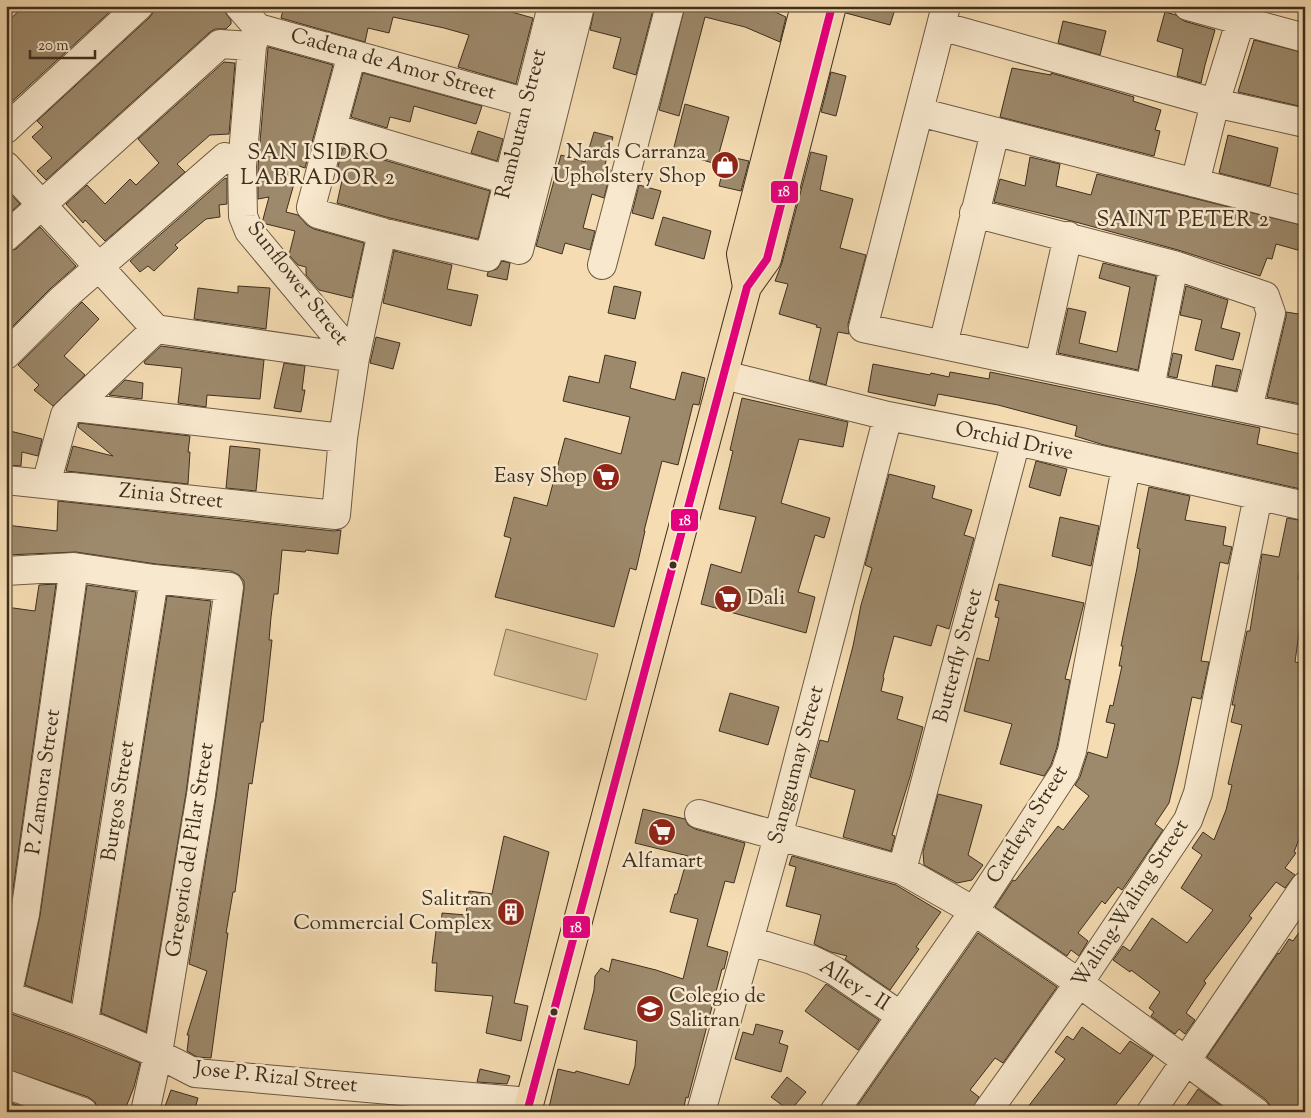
<svg xmlns="http://www.w3.org/2000/svg" width="1311" height="1118" font-family="'Sorts Mill Goudy',serif">
  <style>
    .green { fill: #d6bf99; stroke: #8a775c }
    .building { fill: #9d896b; stroke: #3e2f1e }
    .lines { fill: none; stroke-linecap: round; stroke-linejoin: round }
    .minor-casing { stroke: #6c5a43; stroke-width: 30 }
    .major-casing { stroke: #3e2f1e; stroke-width: 30 }
    .minor { stroke: #f8e8cd; stroke-width: 28 }
    .major { stroke: #f5dcb2; stroke-width: 28 }
    .bus-1-casing { stroke: #f8e8cd; stroke-width: 11 }
    .bus-1 { stroke: #e5007d; stroke-width: 8 }
    .bus-dot { fill: #3e2f1e; stroke: #f8e8cd; stroke-width: 2 }
    .labels { text-anchor: middle; dominant-baseline: central; stroke-width: 5; stroke-linejoin: round; paint-order: stroke }
    .street-label { font-size: 21px; fill: #3e2f1e; stroke: #f8e8cd }
    .poi-label { font-size: 21px; fill: #3e2f1e; stroke: #f8e8cd; text-anchor: end }
    .neighbourhood-label { font-size: 22px; letter-spacing: 1px; fill: #3e2f1e; stroke: #f8e8cd }
    .line-badge { stroke: #f8e8cd; stroke-width: 2 }
    .badge-label { font-size: 14px; text-anchor: middle; font-weight: bold; fill: #fff }
  </style>
  <rect width="100%" height="100%" fill="#f5dcb2"/>
  <filter id="stains"><feTurbulence type="fractalNoise" baseFrequency=".004" numOctaves="4"/><feColorMatrix values="0 0 0 0 .2 0 0 0 0 .09 0 0 0 0 .02 0 0 0 .5 -.17"/></filter>
  <radialGradient id="worn" r=".72"><stop offset=".6" stop-color="#630" stop-opacity="0"/><stop offset="1" stop-color="#630" stop-opacity=".3"/></radialGradient>
  <path class="green" d="M506,629L598,654L586,700L494,675Z"/>
  <path class="building" d="M24,6H116L6,107V23Z
    M154,6H220L231,20V24L226,29H215L210,32L46,180L37,171L52,158L32,137L43,127L37,121L150,17L154,11Z
    M284,6H490L533,18L516,84L458,67L469,35L444,28L393,17L389,33L368,28L365,42L281,18Z
    M595,6H654L636,75L613,68L621,38L590,30Z
    M685,6H762L786,17L780,42L745,27L705,17L679,116L659,110Z
    M847,6H896L890,25L846,13Z
    M1165,12L1176,15L1184,21L1215,30L1205,65L1201,83L1177,76L1183,49L1157,41Z
    M1063,21L1106,31L1100,55L1058,43Z
    M1254,40L1305,53V98L1303,107L1238,92Z
    M268,47L333,65L305,168L299,166L286,212L298,215L307,225L314,229L364,243L352,298L319,290L306,275V267L298,265L289,255L295,231L262,223L269,197L258,199V166Z
    M224,62L235,63L229,134L210,135L177,164L185,172L105,241L85,220L83,223L66,204L87,185L105,204L130,179L136,185L159,163L138,139Z
    M1012,68L1051,75V73L1134,97L1133,101L1161,110L1155,130L1160,131L1154,156L1000,117Z
    M831,72L846,76L836,116L821,112Z
    M363,73L482,106L476,124L414,106L410,122L390,117L387,128L351,117Z
    M685,104L729,117L716,164L673,151Z
    M478,131L503,139L497,161L471,153Z
    M594,132L613,137L604,168L611,170L604,198L592,194L583,228L595,231L590,250L565,243L562,254L536,246L561,155L585,162Z
    M1228,135L1278,148L1270,186L1219,173Z
    M343,148L490,191L478,239L386,217L337,203L343,176L336,174Z
    M811,152L827,156L820,190L853,199L840,248L866,255L848,324L849,334L838,332L826,385L809,380L821,328L816,327L817,325L779,314L788,284L775,281L782,263Z
    M726,156L749,161L741,191L719,186Z
    M1030,157L1060,164L1056,186L1091,195L1097,174L1305,226V252L1276,244L1272,259L1267,258L1260,276L1178,250L1072,221L994,202L1000,179L1025,186Z
    M227,178V204L219,205L220,217L206,219L175,245L178,248L154,271L148,266L140,272L130,261L224,179Z
    M639,185L661,191L653,219L632,213Z
    M6,189L20,204L6,216Z
    M663,217L711,231L704,259L655,245Z
    M40,227L76,266L51,288L6,333V252L16,249Z
    M394,251L452,265L447,289L478,295L471,326L383,303Z
    M502,261L510,263L507,280L487,276L488,272L497,269Z
    M1103,263L1156,276L1138,370L1058,353L1068,308L1086,312L1079,343L1117,352L1130,287L1099,278Z
    M238,286L270,288L266,329L194,319L198,288L238,293Z
    M614,286L641,292L635,319L608,313Z
    M1186,286L1228,300L1221,328L1240,333L1233,360L1195,350L1202,320L1180,315Z
    M82,302L99,319L64,356L85,375L53,406L34,390L39,385L18,365Z
    M1286,312L1305,315V405L1267,397L1286,317Z
    M376,337L400,343L393,369L370,363Z
    M161,346L264,360L260,399L207,395L206,407L178,403L182,368L145,364L144,362Z
    M1173,353L1182,355L1177,378L1168,376Z
    M605,355L636,362L630,388L675,400L682,372L705,378L699,405L693,404L678,465L662,461L644,531H645L636,570L630,568L614,627L495,597L511,538L504,536L514,497L547,506L565,438L621,454L630,417L563,401L569,376L599,383Z
    M284,363L305,366L302,390H305L301,412L274,408Z
    M873,364L930,375L931,373L949,377L950,372L989,379L990,372L1260,428L1257,444L1305,455V490L1104,445L1075,436L1077,426L998,405L938,394L935,406L868,392Z
    M1216,365L1241,370L1236,391L1212,386Z
    M125,380L143,383L142,399L109,395Z
    M742,398L848,422L843,447L799,439L781,503L830,518L824,538L815,535L798,592L815,597L806,633L701,604L711,564L741,573L756,517L719,509L733,451L730,450Z
    M79,423L190,436L188,452H190L188,484L66,471L73,446L113,456L78,427Z
    M6,430L42,439L38,456L22,452L21,466L6,465Z
    M230,446L260,449L256,491L226,488Z
    M1036,461L1067,469L1060,496L1029,487Z
    M889,474L935,486L932,498L972,510L964,535L974,538L949,629L937,625L931,646L894,636L883,677L884,678L881,691L903,697L897,719L923,727L910,777L892,835L895,836L891,851L843,837L855,790L810,777L820,740L828,742L853,646L861,605L872,568L865,565Z
    M1149,487L1190,496L1185,520L1226,527L1223,545L1232,547L1228,564L1220,562L1201,661L1209,662L1201,699L1192,697L1178,765L1169,803L1155,824L1163,830L1122,890L1118,887L1105,904L1102,901L1078,933L1088,941L1079,956L1071,950L1067,956L995,907L1013,880L1015,881L1058,826L1063,830L1089,796L1075,785L1080,777L1088,752L1107,758L1115,724L1106,722L1110,705L1113,706L1122,666H1119L1123,646H1121L1137,568L1140,549L1137,548Z
    M58,501L334,531L341,530L338,554L306,550L305,552L282,550L278,594H274L271,617L269,640H272L263,722H261L252,784L249,783L235,892H233L226,933H228L211,1058L197,1057L187,1051L189,1035H187L207,971L189,964L216,797L244,589V581L239,575L231,571L156,564L76,552L6,555V525L57,531Z
    M1060,517L1099,526L1091,566L1052,556Z
    M1287,518L1305,521V542L1298,579L1305,580V610L1303,618H1301L1295,662L1305,664V722L1300,744L1305,745V824L1294,852L1296,853L1285,868L1295,875L1285,888L1276,882L1249,916L1252,918L1204,981L1206,983L1186,1013L1195,1020L1185,1034L1179,1029L1175,1034L1151,1016L1154,1012L1149,1008L1160,992L1131,970L1130,972L1113,960L1123,946L1130,951L1152,918L1187,943L1213,910L1181,888L1202,855L1192,848L1203,832L1214,840L1226,810L1232,785L1228,784L1242,725L1231,722L1235,705H1232L1247,631H1250L1262,554L1279,557Z
    M56,584L10,911L6,927V607L35,611L39,585Z
    M999,584L1084,603L1065,679L1070,680L1057,747L1051,765L1044,776L1000,764L1012,724L964,711L977,658L989,661L999,618L995,617L999,601L995,600Z
    M87,585L136,592L71,1002L25,985L40,916Z
    M167,596L211,601L186,793L146,1032L101,1013Z
    M730,693L779,707L768,745L719,731Z
    M938,794L982,805L968,855L983,865L972,880L957,883L924,865L923,852Z
    M643,809L685,819L688,825L695,829L745,843L734,883L725,881L707,946L728,952L724,969H722L688,1098L686,1097L683,1112H548L558,1069L575,1073L576,1071L629,1085L635,1066L637,1041L584,1029L594,990L595,976L601,968L609,972L612,959L656,970L683,979L698,919L670,912L675,894H677L688,856L635,843Z
    M504,836L549,852L514,1003L528,1006L521,1041L486,1033L493,996L435,991L437,963H432L436,931L441,932L442,913L466,915L469,891L492,894Z
    M792,856L896,885L941,912L916,947L919,949L890,990L845,959L847,956L831,952L814,944L821,915L786,906L796,867L789,865Z
    M1305,924V1101L1296,1112H1271L1270,1105L1265,1099L1207,1057L1278,953L1279,954L1289,939L1293,941Z
    M978,933L1057,987L1003,1063L995,1058L970,1090L979,1097L972,1111L853,1112Z
    M826,984L879,1020L858,1050L805,1011Z
    M9,1013L73,1036L140,1063L134,1087L124,1112H98L95,1102L88,1097L6,1069V1020Z
    M756,1024L783,1031L779,1043L788,1046L781,1072L735,1059L743,1032L753,1035Z
    M1082,1027L1120,1054L1130,1041L1153,1056L1110,1112H1024L1065,1059L1055,1052L1067,1036L1073,1040Z
    M480,1069L510,1076L507,1084L477,1082Z
    M787,1077L806,1092L790,1111L771,1097Z
    M1198,1089L1227,1110L1226,1112H1182Z
    M171,1090L198,1098L194,1112H163Z
    M6,1101L37,1112H6Z"/>
  <g class="lines">
    <g class="minor-casing">
      <path id="minor" d="M239,6L258,28
        M946,6L863,328L1305,421
        M1188,6L1305,38
        M941,26L1215,103L1305,123
        M258,28L252,46L242,166L243,216L249,231L355,358
        M258,28L528,103
        M919,112L1305,211
        M332,128L352,54
        M6,129L139,6
        M6,166L156,329L355,358
        M508,180L332,128L311,207L318,214L382,232L487,257L493,242L552,6
        M1195,183L1215,103L1245,6
        M974,213L1174,265L1265,296L1271,313L1248,409
        M6,237L220,44L252,46
        M493,242L519,250L580,6
        M602,265L670,6
        M943,345L995,132
        M6,355L62,299L225,157L242,166
        M1039,365L1068,236
        M724,375L888,416L1016,441L1305,506
        M1150,388L1174,265
        M73,407L343,438
        M6,480L336,515L343,438L355,358L382,232
        M46,484L65,415L156,329
        M6,571L74,567L154,579L229,587L201,795L158,1053L145,1112
        M699,814L902,870L974,911L1079,983L1256,1112
        M902,870L1016,441
        M750,941L812,960L835,971L901,1016
        M6,995C72,1018 134,1040 195,1073L529,1102
        M7,996L25,914L74,567
        M84,1022L154,579
        M6,1084L83,1112
        M701,1112L778,837L888,416
        M834,1112L974,911L1065,772L1072,751L1126,467
        M987,1112L1079,983L1188,820L1198,793L1258,496
        M1151,1112L1305,886"/>
    </g>
    <g class="major-casing">
      <path id="major" d="M747,287L741,254L805,6
        M527,1112L747,287L767,259L832,6"/>
    </g>
    <use href="#minor" class="minor"/>
    <use href="#major" class="major"/>
    <g class="bus-1-casing">
      <path id="bus-1" d="M527,1112L747,287L767,259L832,6"/>
    </g>
    <use href="#bus-1" class="bus-1"/>
  </g>
  <defs>
    <g id="shop-disc" transform="scale(1.4375)"><circle r="9.5" fill="#8f2418" stroke="#f8e8cd"/><path d="M-5-2.5h2.3a2.7 3.5 0 0 1 5.4 0H5L5.5 6h-11ZM-1.5-2.5h3a1.5 2.3 0 0 0-3 0Z" fill="#fff"/></g>
    <g id="supermarket-disc" transform="scale(1.4375)"><circle r="9.5" fill="#8f2418" stroke="#f8e8cd"/><path d="M-6-5.5h2.5l.6 2H6L4.5 2H-2.5L-4.4-4H-6ZM-1.5 3.2a1.3 1.3 0 1 0 .1 0ZM3 3.2a1.3 1.3 0 1 0 .1 0Z" fill="#fff"/></g>
    <g id="building-disc" transform="scale(1.4375)"><circle r="9.5" fill="#8f2418" stroke="#f8e8cd"/><path d="M-4-6H4V6H1V3H-1V6H-4ZM-2.5-4.3h1.7v1.8h-1.7ZM.8-4.3h1.7v1.8H.8ZM-2.5-1h1.7V.8h-1.7ZM.8-1h1.7V.8H.8Z" fill="#fff"/></g>
    <g id="university-disc" transform="scale(1.4375)"><circle r="9.5" fill="#8f2418" stroke="#f8e8cd"/><path d="M0-5L7-2L0 1L-7-2ZM-4 1L0 2.5L4 1V4Q0 6-4 4Z" fill="#fff"/></g>
  </defs>
  <g fill-rule="evenodd">
    <use href="#shop-disc" x="725" y="165"/>
    <use href="#supermarket-disc" x="606" y="477"/>
    <use href="#supermarket-disc" x="728" y="599"/>
    <use href="#supermarket-disc" x="662" y="832"/>
    <use href="#building-disc" x="511" y="912"/>
    <use href="#university-disc" x="650" y="1009"/>
  </g>
  <g class="bus-dot">
    <circle cx="673" cy="565" r="4.5"/>
    <circle cx="554" cy="1012" r="4.5"/>
  </g>
  <g class="labels">
    <g class="street-label">
      <text transform="translate(393 65) rotate(16)">Cadena de Amor Street</text>
      <text transform="translate(522 124) rotate(-76)">Rambutan Street</text>
      <text transform="translate(297 284) rotate(52)">Sunflower Street</text>
      <text transform="translate(1014 442) rotate(12)">Orchid Drive</text>
      <text transform="translate(171 497) rotate(6)">Zinia Street</text>
      <text transform="translate(959 656) rotate(-75)">Butterfly Street</text>
      <text transform="translate(797 765) rotate(-75)">Sanggumay Street</text>
      <text transform="translate(44 782) rotate(-82)">P. Zamora Street</text>
      <text transform="translate(119 801) rotate(-81)">Burgos Street</text>
      <text transform="translate(1028 825) rotate(-58)">Cattleya Street</text>
      <text transform="translate(191 850) rotate(-81)">Gregorio del Pilar Street</text>
      <text transform="translate(1131 904) rotate(-57)">Waling-Waling Street</text>
      <text transform="translate(854 986) rotate(32)">Alley - II</text>
      <text transform="translate(276 1078) rotate(6)">Jose P. Rizal Street</text>
    </g>
    <g class="poi-label">
      <text x="706" y="153">Nards Carranza<tspan x="706" dy="24">Upholstery Shop</tspan></text>
      <text x="587" y="477">Easy Shop</text>
      <text x="747" y="599" text-anchor="start">Dali</text>
      <text x="662" y="862" text-anchor="middle">Alfamart</text>
      <text x="492" y="900">Salitran<tspan x="492" dy="24">Commercial Complex</tspan></text>
      <text x="669" y="997" text-anchor="start">Colegio de<tspan x="669" dy="24">Salitran</tspan></text>
    </g>
    <g class="neighbourhood-label">
      <text x="318" y="154">SAN ISIDRO<tspan x="318" dy="25">LABRADOR 2</tspan></text>
      <text x="1183" y="221">SAINT PETER 2</text>
    </g>
  </g>
  <g class="line-badge">
    <rect x="770" y="180" width="29" height="24" rx="5" fill="#e5007d"/>
    <rect x="670" y="508" width="29" height="24" rx="5" fill="#e5007d"/>
    <rect x="562" y="915" width="29" height="24" rx="5" fill="#e5007d"/>
  </g>
  <g class="badge-label">
    <text x="784" y="196">18</text>
    <text x="685" y="525">18</text>
    <text x="576" y="932">18</text>
  </g>
  <rect width="1311" height="1118" fill="none" stroke="#f5dcb2" stroke-width="25"/>
  <rect x="8" y="8" width="1296" height="1103" fill="none" stroke="#3e2f1e" stroke-width="2.5"/>
  <rect x="12" y="12" width="1286" height="1093" fill="none" stroke="#3e2f1e"/>
  <path d="M30 50v8h65v-8" fill="none" stroke="#3e2f1e" stroke-width="2.5"/>
  <text x="38" y="50" font-size="15" fill="#3e2f1e" stroke="#f8e8cd" stroke-width="4" paint-order="stroke">20 m</text>
  <rect width="100%" height="100%" filter="url(#stains)"/>
  <rect width="100%" height="100%" fill="url(#worn)"/>
</svg>
